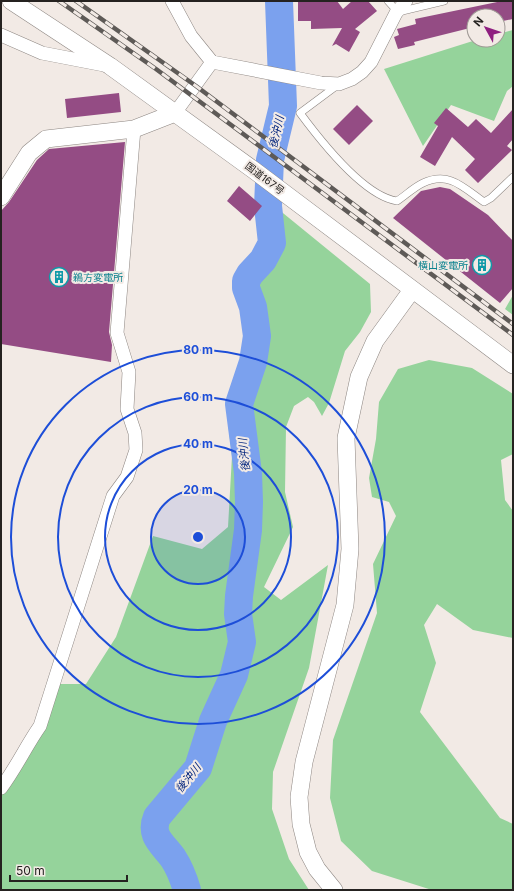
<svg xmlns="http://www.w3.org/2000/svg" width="514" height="891" font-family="Inter,'Noto Sans JP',sans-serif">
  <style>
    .green { fill: #95d39b }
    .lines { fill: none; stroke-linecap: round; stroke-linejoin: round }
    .river { stroke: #7ba1ee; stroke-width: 28 }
    .building { fill: #944c84 }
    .service-casing { stroke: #8d8682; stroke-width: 8 }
    .minor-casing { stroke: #8d8682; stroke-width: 14 }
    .tertiary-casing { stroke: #8d8682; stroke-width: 18 }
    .service { stroke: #fff; stroke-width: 7 }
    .minor { stroke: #fff; stroke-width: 13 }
    .tertiary { stroke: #fff; stroke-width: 17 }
    .rail-casing { stroke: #5e5a57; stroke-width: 4.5 }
    .rail { stroke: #f2eae5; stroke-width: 3; stroke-dasharray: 9; stroke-linecap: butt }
    .ring { fill: none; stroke: #1d4ed8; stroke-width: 2 }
    .labels { text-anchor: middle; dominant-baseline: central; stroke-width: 4; stroke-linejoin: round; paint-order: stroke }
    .street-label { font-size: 10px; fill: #252220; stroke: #f2eae5 }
    .culture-label { font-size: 10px; fill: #0d838f; stroke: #f2eae5; text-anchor: end }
    .water-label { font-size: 11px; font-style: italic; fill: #07287f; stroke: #f2eae5 }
    .centre { fill: #1d4ed8; stroke: #f2eae5; stroke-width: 2 }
    .ring-label { font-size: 12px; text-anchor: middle; font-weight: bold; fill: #1d4ed8; stroke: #f2eae5; stroke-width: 4; stroke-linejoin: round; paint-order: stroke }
  </style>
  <rect width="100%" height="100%" fill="#f2eae5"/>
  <path class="green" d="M513,30V86L507,91L494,121L451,105L423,146L384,69L476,40H498V34Z
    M278,209L370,284L371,312L360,332L345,351L329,403L322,416L314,402L308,397L294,406L286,427L285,492L293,527L264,587L281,600L328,565L309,668L273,772L272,809L289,859L309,890H1V776L20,754L53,684H86L116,637L153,536L202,549L228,527L232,456L228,423L235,391L252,339L250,315L255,286L283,245L273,217Z
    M513,295V315L505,309Z
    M429,360L472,368L513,394V454L501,460L505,500L513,511V638L473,630L437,604L424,625L436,663L420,712L500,818L513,824V890H432L372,871L341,841L330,798L333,740L377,613L373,564L396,516L389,502L372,497L369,478L376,439L379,402L398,369Z"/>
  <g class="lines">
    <path class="river" d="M187,890C184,880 179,867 173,858C163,844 149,836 157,817L198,768L213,721L234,675L242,642L238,614L239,596L248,530L249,502L248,473L239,404L253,362L257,336L253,307L246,288V281L250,274L263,260L272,243L268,206L270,160L283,106L279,1"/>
  </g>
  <path class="building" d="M298,1H337L343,9L352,1H368L377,11L355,29L360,32L349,52L336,44L332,46L342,28L311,29V21H298Z
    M502,1H513V19L498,22V16H474V27L414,42L415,45L398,49L394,37L399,35L397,29L416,24L415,19Z
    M119,93L121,112L67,118L65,99Z
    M357,105L373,121L349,145L333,129Z
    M446,108L468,127L476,119L491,133L513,109V139L507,146L512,150L478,183L465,170L475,159L452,137L435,166L420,157L438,126L434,123Z
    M125,142L109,332L112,345L111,362L1,344V211L9,202L37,160L49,149Z
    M239,186L262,206L250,221L227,201Z
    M440,187L450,189L488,215L513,241V288L500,303L393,218L421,191Z"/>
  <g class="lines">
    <g class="service-casing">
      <path id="service" d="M388,1L397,11
        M398,12L444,1
        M339,84L300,113C320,140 364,196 397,201C405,196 414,187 423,183C449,171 463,187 484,202L491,198L513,177"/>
    </g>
    <g class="minor-casing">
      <path id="minor" d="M172,1L191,36L212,62L321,83L339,84L352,79L362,72L371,62L396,13L406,1
        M1,35L42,53L104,65
        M175,113L212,62
        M1,788C16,768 26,746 40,726L113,496L127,477L136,450L135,433L127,409L129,372L117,333L134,129"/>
    </g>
    <g class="tertiary-casing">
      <path id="tertiary" d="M11,1L110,66L255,171L513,365
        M1,197L29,153L46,139L134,129L175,113
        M334,890L317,869L308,852L301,824L299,797L304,762L345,605L350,549L346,438L359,377L375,341L412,290"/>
    </g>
    <use href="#service" class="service"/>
    <use href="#minor" class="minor"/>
    <use href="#tertiary" class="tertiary"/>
    <g class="rail-casing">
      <path id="rail" d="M59,1L156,69L513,335
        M76,1L196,86L513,324"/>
    </g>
    <use href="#rail" class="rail"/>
  </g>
  <circle cx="198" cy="537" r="47" fill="#1d4ed8" fill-opacity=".12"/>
  <g class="ring">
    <circle cx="198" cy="537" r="47"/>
    <circle cx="198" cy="537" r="93"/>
    <circle cx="198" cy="537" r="140"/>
    <circle cx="198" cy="537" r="187"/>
  </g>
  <defs>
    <g id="building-ring" transform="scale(1)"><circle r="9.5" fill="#f2eae5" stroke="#0f9aa8" stroke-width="1.5"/><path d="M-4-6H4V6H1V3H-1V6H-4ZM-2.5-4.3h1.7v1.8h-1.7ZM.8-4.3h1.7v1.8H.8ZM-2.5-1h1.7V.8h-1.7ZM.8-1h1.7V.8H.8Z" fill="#0f9aa8"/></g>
  </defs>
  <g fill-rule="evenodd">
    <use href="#building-ring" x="482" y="265"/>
    <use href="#building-ring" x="59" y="277"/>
  </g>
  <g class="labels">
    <g class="street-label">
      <text transform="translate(265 178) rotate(37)">国道167号</text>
    </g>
    <g class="culture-label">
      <text x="468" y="265">横山変電所</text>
      <text x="73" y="277" text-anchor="start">鵜方変電所</text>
    </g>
    <g class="water-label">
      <text transform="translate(276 132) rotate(-77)">後沖川</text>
      <text transform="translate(244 455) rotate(-96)">後沖川</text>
      <text transform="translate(188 778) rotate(-51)">後沖川</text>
    </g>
  </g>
  <circle cx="198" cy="537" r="6" class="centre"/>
  <g class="ring-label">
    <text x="198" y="354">80 m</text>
    <text x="198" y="401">60 m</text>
    <text x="198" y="448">40 m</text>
    <text x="198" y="494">20 m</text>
  </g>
  <rect width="514" height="891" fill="none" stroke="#252220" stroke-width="4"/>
  <g transform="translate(486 28) rotate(310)"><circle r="19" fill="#f2eae5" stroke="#a09a96"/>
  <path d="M0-3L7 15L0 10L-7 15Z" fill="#8f1f80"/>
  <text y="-6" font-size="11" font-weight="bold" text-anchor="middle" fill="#252220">N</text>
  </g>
  <path d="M10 875v6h117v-6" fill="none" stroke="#252220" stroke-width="2"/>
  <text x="16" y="875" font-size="12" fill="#252220" stroke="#f2eae5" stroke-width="3" paint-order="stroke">50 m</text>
</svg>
